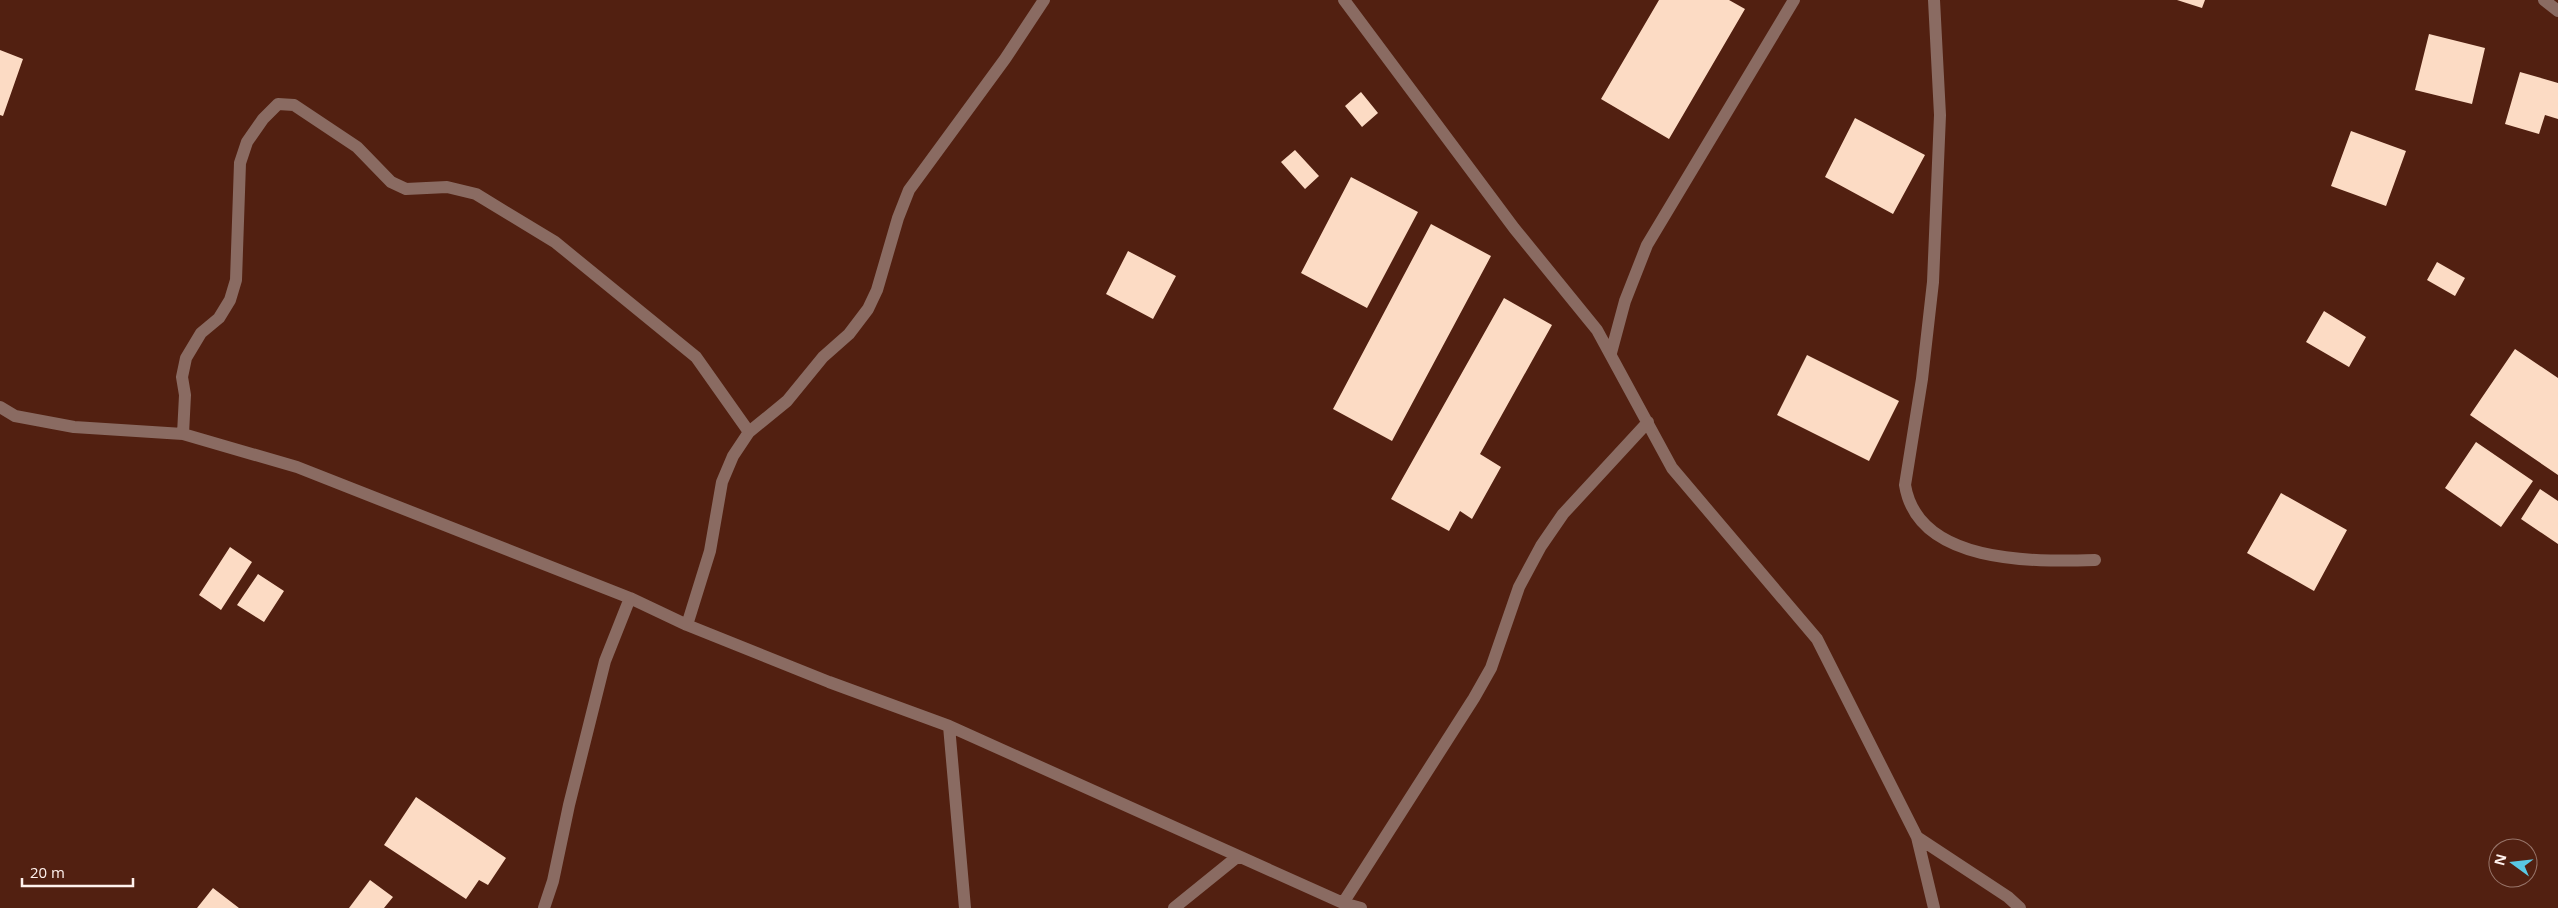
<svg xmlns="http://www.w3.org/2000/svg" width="2558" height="908" font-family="'Open Sans',sans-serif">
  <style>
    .building { fill: #fcdbc4 }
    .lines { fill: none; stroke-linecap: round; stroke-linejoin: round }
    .minor { stroke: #8a6b62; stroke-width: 12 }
  </style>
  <rect width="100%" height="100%" fill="#522011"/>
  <path class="building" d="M1659,0H1729L1745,9L1669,139L1601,99Z
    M2177,0H2205L2202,8Z
    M2429,34L2485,48L2472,104L2415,90Z
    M0,50L23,59L3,116L0,115Z
    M2520,72L2558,83V119L2545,115L2539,134L2505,124Z
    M1361,92L1378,113L1362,127L1345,106Z
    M1855,118L1925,155L1893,214L1825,177Z
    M2351,131L2406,151L2386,206L2331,186Z
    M1295,150L1319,176L1305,189L1281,162Z
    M1351,177L1418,212L1367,308L1301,273Z
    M1431,224L1491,256L1392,441L1333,409Z
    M1128,251L1176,276L1153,319L1106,294Z
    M2437,262L2465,278L2455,296L2427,280Z
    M1504,298L1552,325L1480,454L1501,467L1472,519L1460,511L1449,531L1391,499Z
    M2324,311L2366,337L2349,367L2306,342Z
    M2515,349L2558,378V475L2470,415Z
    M1807,355L1899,401L1869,461L1777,415Z
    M2476,442L2533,481L2501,527L2445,488Z
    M2540,489L2558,501V544L2521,519Z
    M2281,493L2347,530L2314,591L2247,553Z
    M230,547L252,562L221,610L199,595Z
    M258,574L284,591L264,622L237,605Z
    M416,797L506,858L488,885L479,880L466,899L384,845Z
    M370,880L393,897L384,908H349Z
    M213,888L239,908H197Z"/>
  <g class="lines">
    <path class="minor" d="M1344,0L1514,228L1597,330L1672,468L1817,639L1917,837L2008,897L2020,908
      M1934,0L1940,115L1933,282L1922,379L1905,485C1918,564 2032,562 2095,560
      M2544,0L2558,11
      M1611,353L1625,301L1647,245L1794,0
      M0,407L15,416L74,427L183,434L297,467L630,598L687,625L829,682L949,726L1343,903L1361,908
      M183,434L185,395L182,377L186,358L201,333L219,318L230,300L236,280L240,163L247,142L263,119L278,104L294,105L357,147L391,182L406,189L447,187L476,194L555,242L696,357L749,432
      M687,625L710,551L722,482L733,456L749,432L787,401L823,357L849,334L868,309L877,290L898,218L909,190L1005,59L1044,0
      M949,726L965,908
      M1917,837L1934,908
      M1343,903L1474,698L1491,668L1519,587L1541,546L1563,514L1648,422
      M544,908L553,881L569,805L605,661L630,598
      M1174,908L1237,857"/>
  </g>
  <g transform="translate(2513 863) rotate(285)"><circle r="24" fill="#522011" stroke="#977469"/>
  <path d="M0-4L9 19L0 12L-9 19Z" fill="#59c8e4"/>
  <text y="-8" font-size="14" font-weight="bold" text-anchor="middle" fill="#fff1ed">N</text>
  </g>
  <path d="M22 878v8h111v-8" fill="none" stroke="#fff1ed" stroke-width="2.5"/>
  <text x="30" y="878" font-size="15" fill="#fff1ed" stroke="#522011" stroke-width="4" paint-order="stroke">20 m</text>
</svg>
